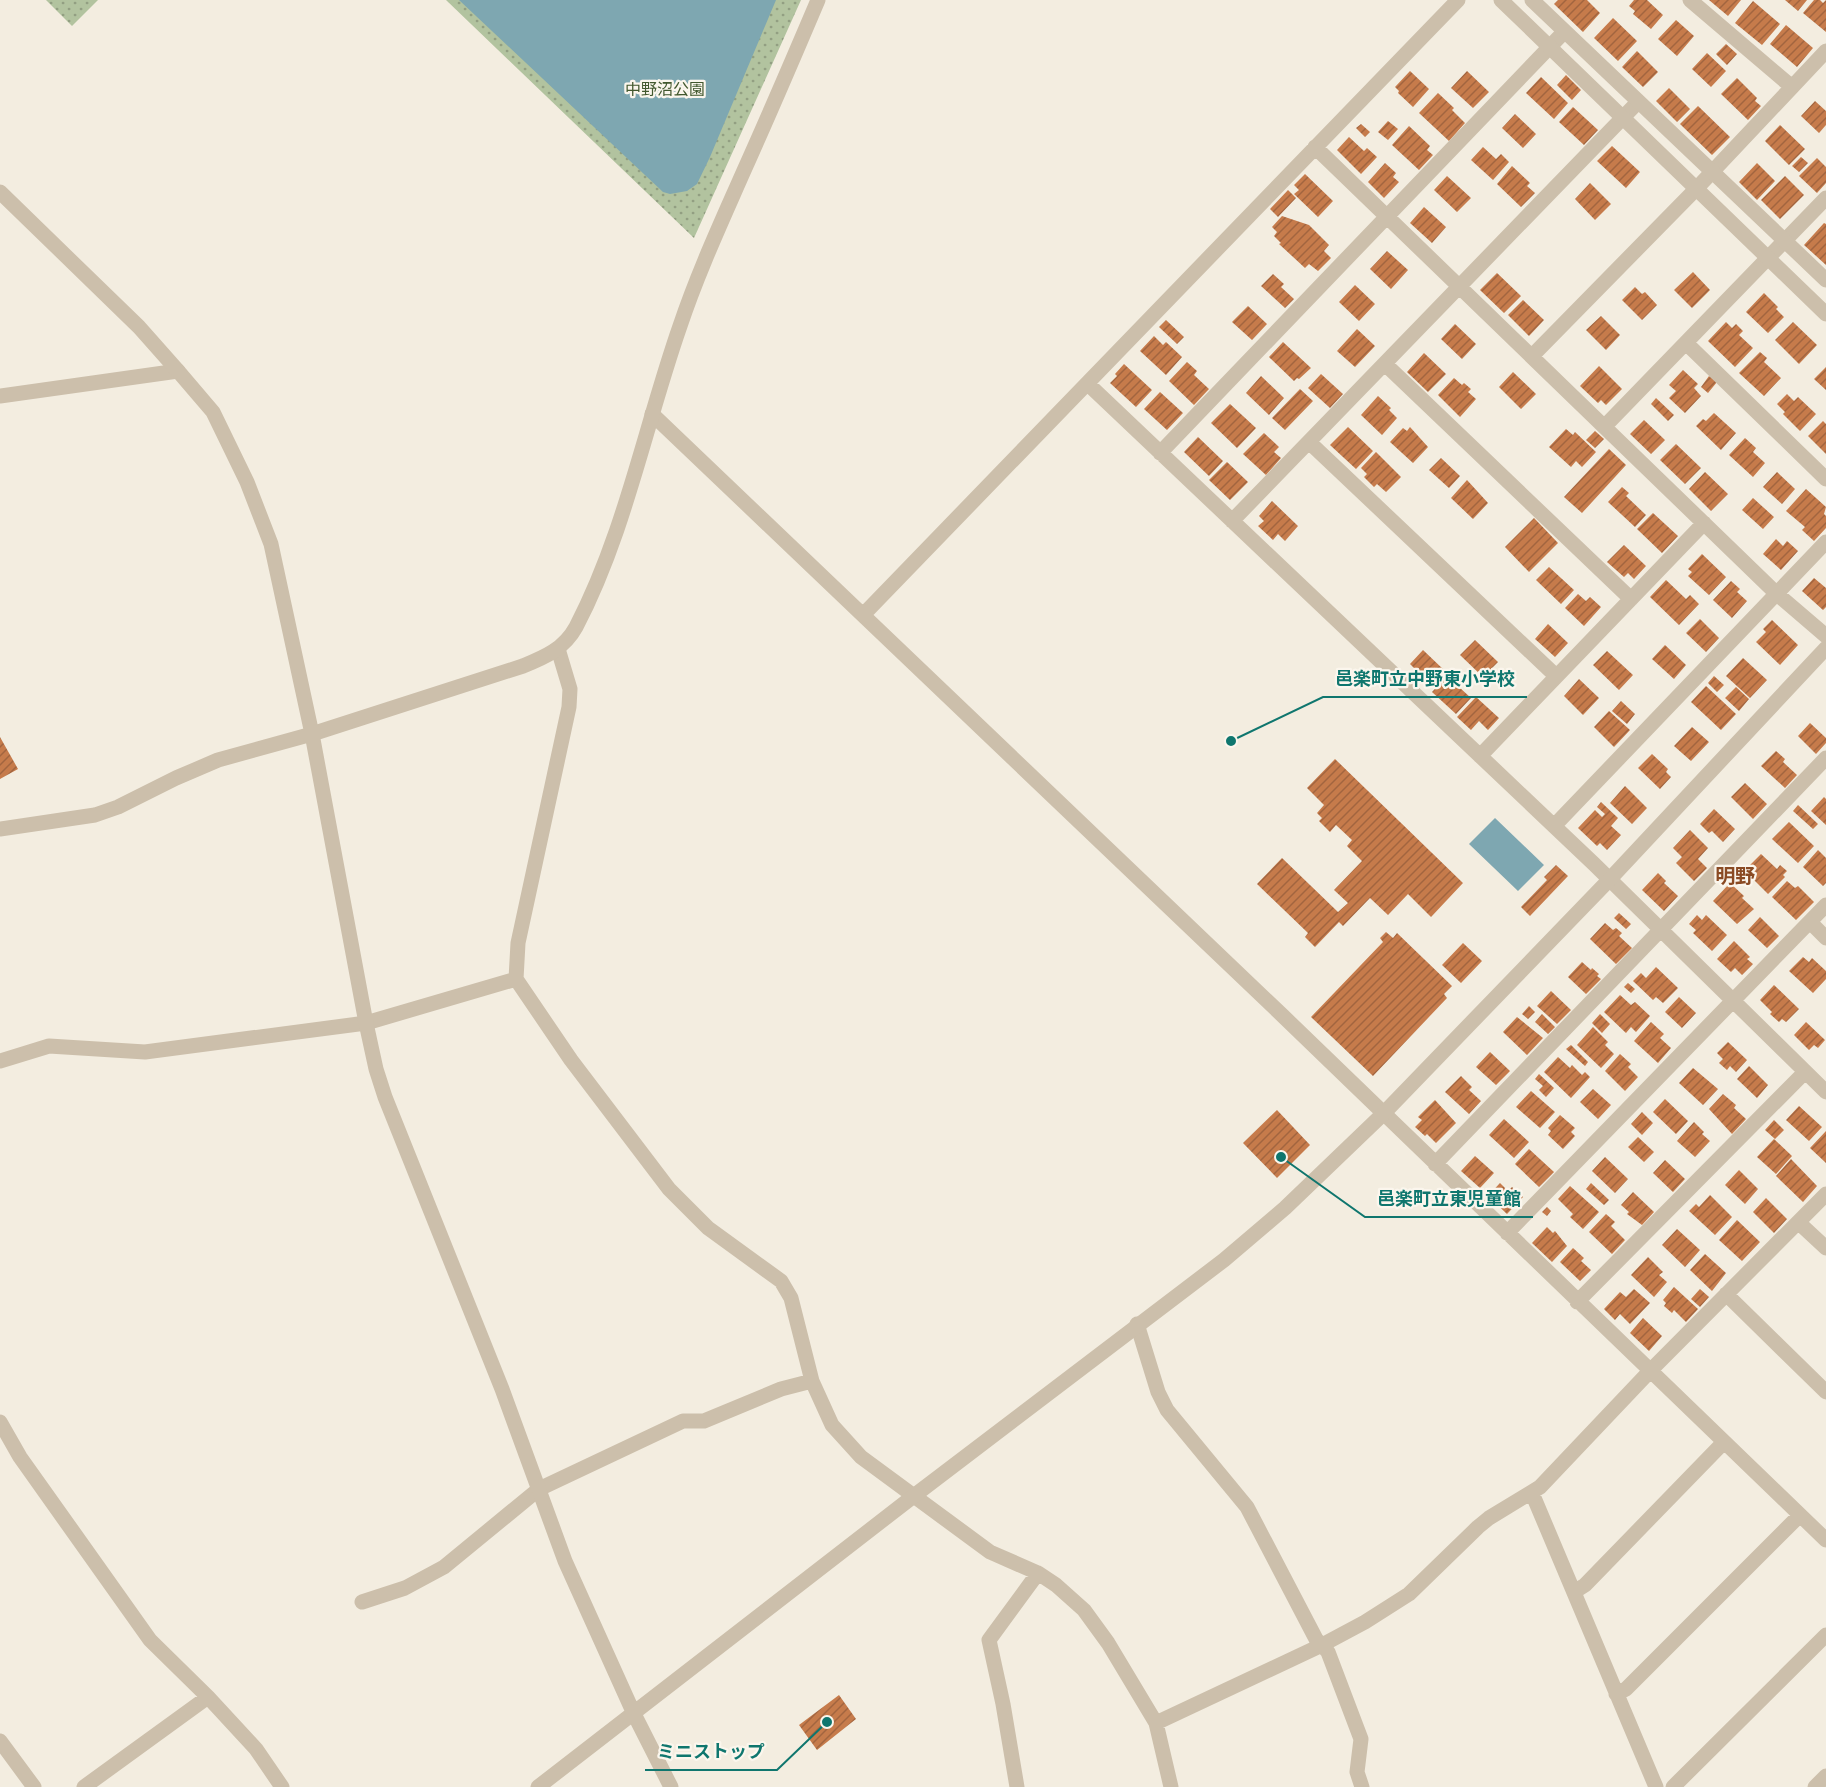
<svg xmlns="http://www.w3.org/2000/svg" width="1826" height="1787" font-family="Poppins,'Noto Sans JP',sans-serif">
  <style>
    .park { fill: url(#park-dots) }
    .water { fill: #7ea7b1 }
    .building { fill: url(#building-hatch) }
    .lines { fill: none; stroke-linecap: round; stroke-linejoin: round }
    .minor { stroke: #ccbfab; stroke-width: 15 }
    .tertiary { stroke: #ccbfab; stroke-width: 15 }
    .labels { text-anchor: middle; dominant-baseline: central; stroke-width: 4.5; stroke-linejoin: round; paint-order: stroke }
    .park-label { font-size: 16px; fill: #42582e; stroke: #fbf6ed }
    .quarter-label { font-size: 20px; font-weight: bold; fill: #8a4a23; stroke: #fbf6ed }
    .leader { fill: none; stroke: #0f766e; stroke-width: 2 }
    .callout-dot { fill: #0f766e; stroke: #fbf6ed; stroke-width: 2 }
    .callout-label { font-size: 18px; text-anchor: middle; font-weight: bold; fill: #0f766e; stroke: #fbf6ed; stroke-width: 4.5; stroke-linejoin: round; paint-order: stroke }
  </style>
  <defs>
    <pattern id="park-dots" width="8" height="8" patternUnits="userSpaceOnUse" patternTransform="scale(1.5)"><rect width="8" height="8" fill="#b2c39f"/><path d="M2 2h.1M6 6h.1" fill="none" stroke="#929f82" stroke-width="1.8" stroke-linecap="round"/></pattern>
    <pattern id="building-hatch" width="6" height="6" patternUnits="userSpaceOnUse" patternTransform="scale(1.5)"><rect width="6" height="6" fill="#c67b4b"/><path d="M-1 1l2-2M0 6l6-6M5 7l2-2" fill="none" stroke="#a2653f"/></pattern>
  </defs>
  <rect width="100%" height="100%" fill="#f3ede0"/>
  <path class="park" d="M46,0H98L72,26Z
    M446,0H801L694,238Z"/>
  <path class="water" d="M459,0H776L710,157L697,184L687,191L670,194L663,192Z
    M1495,818L1544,865L1518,891L1469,844Z"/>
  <path class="building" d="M1558,0H1587L1600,13L1583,32L1554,4Z
    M1634,0H1647L1663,15L1651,29L1633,14L1635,11L1629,6Z
    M1709,0H1741L1728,16Z
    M1785,0H1807L1798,11Z
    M1814,0H1820L1823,3L1826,0V32L1803,13Z
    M1753,1L1780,24L1762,45L1735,23Z
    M1613,18L1637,41L1618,61L1594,38Z
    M1676,20L1694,36L1677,56L1658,39Z
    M1786,25L1813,48L1797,67L1770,44Z
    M1726,44L1737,54L1727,65L1716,54Z
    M1637,51L1658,72L1643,87L1622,67Z
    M1707,53L1726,71L1711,87L1692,69Z
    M1410,71L1429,89L1413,107L1398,93L1399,91L1395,87Z
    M1467,71L1489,92L1473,108L1451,88Z
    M1566,75L1581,90L1572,100L1557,85Z
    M1541,77L1568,103L1554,119L1526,93Z
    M1737,78L1757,98L1755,101L1761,106L1748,120L1721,94Z
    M1669,88L1690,109L1677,122L1656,101Z
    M1438,93L1454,108L1452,110L1465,123L1449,141L1419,113Z
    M1815,101L1826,111V125L1819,133L1801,116Z
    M1698,106L1730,137L1712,155L1680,124Z
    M1573,107L1598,130L1584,145L1559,122Z
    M1515,114L1536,134L1523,148L1502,128Z
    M1388,121L1398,129L1388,140L1378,132Z
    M1361,124L1370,132L1365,137L1356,128Z
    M1780,125L1805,149L1789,165L1765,141Z
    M1409,126L1430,146L1427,150L1433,155L1419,170L1392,145Z
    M1349,137L1364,151L1367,148L1377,157L1361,174L1337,150Z
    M1612,146L1640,172L1626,188L1597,161Z
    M1483,147L1496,159L1501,154L1509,162L1493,180L1471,160Z
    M1801,157L1808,163L1799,172L1792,166Z
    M1817,158L1826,167V183L1817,193L1799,176Z
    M1385,163L1396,173L1393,177L1399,182L1384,198L1368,182Z
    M1757,163L1775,181L1757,200L1739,182Z
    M1512,166L1530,183L1527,186L1535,193L1521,207L1497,184Z
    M1305,174L1333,201L1318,217L1294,194L1299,190L1294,185Z
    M1447,176L1471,198L1457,212L1434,190Z
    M1785,176L1804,195L1780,219L1761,200Z
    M1590,183L1611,204L1595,220L1575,199Z
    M1288,190L1296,198L1278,217L1270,209Z
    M1424,207L1446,227L1432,243L1410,223Z
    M1282,216L1309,225L1329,245L1324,251L1331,258L1318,271L1309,264L1305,268L1279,244L1281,243L1274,236L1277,232L1272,227Z
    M1824,223L1826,224V265L1804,245Z
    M1387,251L1408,270L1391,289L1370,269Z
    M1693,272L1710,290L1692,308L1674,290Z
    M1497,273L1521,296L1504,313L1480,290Z
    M1273,274L1284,284L1281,287L1294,299L1285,308L1261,286Z
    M1355,285L1375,304L1359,321L1339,302Z
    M1635,287L1642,294L1645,292L1657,305L1642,320L1622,300Z
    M1764,293L1778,307L1776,309L1784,317L1768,333L1746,312Z
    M1523,300L1544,320L1529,336L1508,315Z
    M1248,306L1267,324L1252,340L1232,322Z
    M1601,316L1620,335L1606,350L1586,330Z
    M1166,320L1184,337L1177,344L1159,327Z
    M1726,322L1732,328L1736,324L1743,331L1739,335L1753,348L1735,367L1708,341Z
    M1793,322L1817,345L1799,364L1775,340Z
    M1455,324L1476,344L1462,359L1441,339Z
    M1357,329L1375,346L1355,367L1337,351Z
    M1154,336L1163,345L1166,342L1182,357L1166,375L1140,351Z
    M1283,342L1311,368L1299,379L1297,378L1294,381L1269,357Z
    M1760,352L1767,358L1764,362L1781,378L1764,396L1739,373Z
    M1424,353L1446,374L1428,392L1407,372Z
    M1187,362L1197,371L1194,375L1209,389L1194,405L1169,381Z
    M1124,364L1152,390L1136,407L1110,383L1117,376L1115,374Z
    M1599,366L1622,389L1606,405L1601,400L1598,403L1580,386Z
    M1826,367V390L1814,379Z
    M1683,370L1698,384L1694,388L1701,396L1685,413L1669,398L1676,391L1669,385Z
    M1513,372L1536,394L1521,409L1499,387Z
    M1321,374L1343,394L1330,408L1308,388Z
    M1261,376L1284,398L1269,415L1246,393Z
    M1709,376L1717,382L1708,393L1701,387Z
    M1454,378L1462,385L1464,383L1471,389L1468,392L1476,399L1460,417L1438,395Z
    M1300,389L1313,401L1285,430L1272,418Z
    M1160,392L1183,413L1167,430L1144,409Z
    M1787,394L1794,401L1798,397L1816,414L1800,431L1783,414L1785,412L1777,404Z
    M1378,396L1391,408L1389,410L1397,418L1382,435L1361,415Z
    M1656,398L1674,415L1668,421L1651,404Z
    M1230,404L1256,428L1237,448L1211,423Z
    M1714,413L1736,433L1721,450L1696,426L1703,419L1706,421Z
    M1644,420L1665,440L1651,454L1630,434Z
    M1823,421L1826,424V454L1808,436Z
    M1348,427L1373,451L1356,469L1330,445Z
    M1410,427L1428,447L1413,463L1390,442L1403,428L1407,431Z
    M1566,429L1573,435L1575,432L1596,452L1582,467L1576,461L1571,467L1549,447Z
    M1595,431L1604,439L1595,448L1586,440Z
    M1264,433L1279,447L1274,452L1281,458L1266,475L1243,454Z
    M1198,437L1223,461L1209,476L1184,452Z
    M1745,438L1756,448L1753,452L1765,463L1753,477L1729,455Z
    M1676,444L1701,468L1685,484L1660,460Z
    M1609,449L1626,465L1582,513L1564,497Z
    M1376,452L1401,477L1386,492L1377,484L1374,487L1364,477L1367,474L1361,468Z
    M1441,458L1460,476L1449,488L1429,470Z
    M1227,462L1248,482L1230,500L1209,480Z
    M1705,472L1728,494L1711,511L1689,489Z
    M1777,472L1795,489L1782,504L1763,487Z
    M1467,480L1488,503L1473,519L1451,498Z
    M1622,487L1629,493L1626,496L1646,515L1635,527L1608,502Z
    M1806,489L1826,507L1824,514L1826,516V528L1814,541L1802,530L1805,527L1786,511Z
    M1753,498L1774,517L1763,529L1742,510Z
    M1272,501L1298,526L1285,541L1278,534L1273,540L1258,526L1264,521L1259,516Z
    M1653,513L1678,536L1662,553L1637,529Z
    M1534,518L1558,543L1529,572L1505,547Z
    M1776,539L1783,546L1787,541L1798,551L1781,570L1763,554Z
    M1624,545L1646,566L1634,579L1628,573L1624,577L1607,562Z
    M1702,554L1726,577L1709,595L1688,576L1692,572L1688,569Z
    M1549,567L1574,590L1561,604L1536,580Z
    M1814,578L1826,588V607L1823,610L1802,591Z
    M1666,580L1686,599L1690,595L1699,604L1679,625L1650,597Z
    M1731,581L1740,589L1737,592L1747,601L1732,618L1713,600Z
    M1578,594L1586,601L1590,597L1601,607L1584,626L1565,608Z
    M1700,619L1719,638L1706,652L1686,633Z
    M1772,620L1798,645L1780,665L1756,642L1766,632L1763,629Z
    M1548,624L1568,643L1555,657L1535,639Z
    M1475,640L1498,662L1483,677L1460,655Z
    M1665,645L1686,665L1674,679L1652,659Z
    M1423,650L1444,670L1430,684L1410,664Z
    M1607,651L1633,675L1619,690L1593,665Z
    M1743,658L1767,680L1750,698L1726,676Z
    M1447,676L1471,698L1456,714L1432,692Z
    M1714,676L1724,685L1717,692L1708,683Z
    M1579,679L1599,698L1583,715L1564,696Z
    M1706,686L1736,714L1721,730L1691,702Z
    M1736,687L1749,699L1739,711L1725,698Z
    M1476,697L1499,718L1488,730L1479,721L1471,730L1457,717Z
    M1621,701L1635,714L1627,724L1612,711Z
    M1609,711L1630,730L1614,747L1594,727Z
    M1810,723L1826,738V743L1816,754L1798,736Z
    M1692,727L1709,742L1691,761L1674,746Z
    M0,737L18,769L0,779Z
    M1776,751L1785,759L1783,762L1797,775L1785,788L1761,766Z
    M1652,754L1668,769L1666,772L1671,777L1660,789L1638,768Z
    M1335,759L1463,883L1431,917L1408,894L1388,915L1370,898L1343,926L1339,922L1315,947L1305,937L1308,933L1257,884L1282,858L1338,912L1348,903L1334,890L1362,861L1347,846L1352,840L1336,825L1330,832L1319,821L1322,818L1317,813L1324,805L1307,788Z
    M1745,783L1767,804L1753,819L1731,797Z
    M1625,786L1647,808L1632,824L1610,803Z
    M1824,797L1826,799V825L1811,811Z
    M1601,802L1618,818L1611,826L1621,835L1607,850L1600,843L1597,846L1578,828L1595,810L1602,817L1605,814L1597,807Z
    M1798,805L1818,824L1813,829L1793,811Z
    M1714,809L1735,829L1723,842L1712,831L1709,833L1700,824Z
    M1789,822L1814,846L1798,863L1772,839Z
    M1690,830L1708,848L1698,859L1707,868L1694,881L1676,863L1682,857L1673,848Z
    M1818,850L1826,858V883L1823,886L1803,867Z
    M1761,854L1777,869L1780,865L1787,871L1783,875L1785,877L1768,894L1750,876L1753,873L1747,868Z
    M1556,865L1568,876L1530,916L1521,907L1547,880L1544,877Z
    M1658,873L1666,881L1664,883L1678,896L1664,911L1642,890Z
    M1787,881L1795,888L1798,886L1814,902L1796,920L1772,897Z
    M1730,883L1744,896L1742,898L1754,909L1737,924L1713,901Z
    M1619,913L1631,924L1626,929L1614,918Z
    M1697,915L1702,920L1706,915L1727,935L1712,951L1693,933L1696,930L1689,924Z
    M1760,917L1779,936L1767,948L1748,930Z
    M1605,923L1613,930L1616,928L1622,933L1619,936L1632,948L1616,964L1590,939Z
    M1386,932L1393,938L1397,933L1452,986L1444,994L1447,998L1373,1076L1311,1017L1383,942L1380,938Z
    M1734,941L1750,957L1747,959L1753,964L1742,975L1735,968L1731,972L1717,959Z
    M1463,943L1482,961L1461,983L1442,965Z
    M1803,957L1809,962L1812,958L1826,971V979L1813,993L1789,971Z
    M1582,962L1591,970L1592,968L1599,974L1597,976L1601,979L1586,994L1568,977Z
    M1656,967L1678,988L1663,1003L1656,997L1653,1000L1633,981L1641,973L1646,978Z
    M1628,983L1635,989L1631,993L1624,987Z
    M1774,985L1799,1009L1786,1022L1782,1019L1779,1022L1770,1014L1772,1012L1760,1000Z
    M1551,991L1571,1010L1557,1024L1537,1006Z
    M1620,995L1631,1005L1635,1002L1650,1016L1636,1032L1631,1027L1626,1033L1604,1012Z
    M1679,997L1696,1013L1682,1028L1665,1012Z
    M1529,1006L1535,1012L1528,1019L1522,1014Z
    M1542,1014L1555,1027L1548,1034L1535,1022Z
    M1600,1014L1610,1024L1602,1033L1592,1023Z
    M1517,1017L1543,1038L1527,1055L1503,1032Z
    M1651,1022L1664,1034L1660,1038L1671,1048L1658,1063L1634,1041Z
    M1806,1022L1825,1040L1818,1048L1814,1045L1809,1050L1794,1035Z
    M1593,1027L1608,1042L1605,1045L1614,1054L1601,1068L1577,1045Z
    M1728,1042L1747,1060L1736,1072L1730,1066L1727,1070L1719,1063L1723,1059L1717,1053Z
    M1571,1045L1588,1062L1585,1066L1566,1049Z
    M1490,1052L1510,1071L1496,1085L1476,1067Z
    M1620,1054L1631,1064L1628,1067L1638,1077L1625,1091L1605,1071Z
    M1558,1057L1570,1068L1572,1065L1582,1075L1585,1072L1590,1077L1571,1098L1544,1072Z
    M1749,1066L1768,1085L1757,1098L1737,1079Z
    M1693,1068L1718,1089L1703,1105L1679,1083Z
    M1539,1074L1554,1088L1546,1097L1539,1090L1543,1086L1535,1079Z
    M1461,1076L1472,1087L1469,1090L1481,1101L1469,1114L1445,1092Z
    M1593,1089L1611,1105L1598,1119L1580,1102Z
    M1531,1091L1555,1112L1540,1128L1516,1107Z
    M1723,1094L1736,1105L1734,1108L1746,1119L1732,1134L1709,1109Z
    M1665,1099L1688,1121L1676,1134L1653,1112Z
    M1435,1100L1456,1123L1436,1143L1427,1134L1425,1136L1415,1127L1422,1120L1418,1117Z
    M1799,1106L1822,1127L1809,1141L1786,1120Z
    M1277,1110L1310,1145L1277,1178L1243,1143Z
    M1642,1112L1653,1123L1642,1135L1631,1124Z
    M1560,1115L1575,1128L1571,1132L1575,1136L1563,1149L1548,1135L1551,1131L1548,1128Z
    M1504,1119L1529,1142L1514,1158L1489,1135Z
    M1774,1120L1784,1130L1775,1139L1765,1130Z
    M1694,1122L1704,1132L1702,1134L1710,1141L1695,1157L1677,1141Z
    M1826,1131V1163L1810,1148Z
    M1638,1137L1654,1152L1644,1162L1628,1147Z
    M1774,1139L1792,1156L1776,1174L1757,1157Z
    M1529,1149L1554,1172L1539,1187L1515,1164Z
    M1475,1156L1494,1173L1480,1188L1461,1171Z
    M1605,1157L1628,1179L1615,1193L1592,1171Z
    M1791,1159L1817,1186L1803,1202L1776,1176Z
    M1665,1160L1685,1179L1673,1192L1653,1173Z
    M1739,1170L1758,1189L1745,1204L1725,1185Z
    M1500,1183L1508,1191L1512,1187L1523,1197L1507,1214L1488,1196Z
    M1591,1183L1609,1200L1604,1205L1586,1189Z
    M1570,1186L1599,1212L1583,1229L1570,1217L1573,1214L1558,1199Z
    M1633,1192L1654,1212L1642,1225L1627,1214L1629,1212L1621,1205Z
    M1710,1195L1732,1217L1715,1235L1689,1211L1696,1204L1699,1207Z
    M1766,1198L1787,1219L1774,1233L1753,1212Z
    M1547,1207L1551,1211L1547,1216L1542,1212Z
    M1606,1214L1615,1222L1611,1226L1625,1240L1612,1254L1589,1232Z
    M1737,1220L1760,1242L1742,1261L1719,1240Z
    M1547,1227L1553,1233L1555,1231L1567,1246L1552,1262L1532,1243Z
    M1677,1229L1700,1250L1685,1267L1662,1245Z
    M1573,1248L1584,1258L1581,1261L1591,1270L1580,1281L1560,1262Z
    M1705,1254L1726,1273L1712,1291L1690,1270Z
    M1648,1257L1663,1272L1659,1275L1667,1282L1654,1297L1631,1275Z
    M1674,1287L1698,1309L1686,1322L1674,1310L1672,1313L1664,1306L1666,1303L1663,1300Z
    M1634,1289L1650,1303L1630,1324L1620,1314L1615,1320L1604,1309L1620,1292L1626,1297Z
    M1700,1289L1709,1297L1700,1307L1691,1299Z
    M1643,1318L1662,1336L1649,1351L1630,1333Z
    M839,1695L856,1719L817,1750L799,1725Z"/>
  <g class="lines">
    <path class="minor" d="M1690,0L1792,87
      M1315,147L1777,594L1826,636
      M1686,343L1826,479
      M1532,356L1696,189L1826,51
      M1385,364L1631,599
      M1088,384L1594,864L1826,1092
      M0,396L178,371
      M652,414L1283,1016L1826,1540
      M1605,426L1826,198
      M1309,442L1556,676
      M1160,453L1564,32
      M1232,521L1638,102
      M863,615L1458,0
      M558,649L570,689L569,707L518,943L516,979L571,1060L669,1189L708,1228L781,1281L791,1298L812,1381L832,1425L861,1457L990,1552L1038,1573L1056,1585L1084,1610L1108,1643L1156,1723L1171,1787
      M1480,756L1704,523
      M1554,826L1826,542
      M1810,922L1826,938
      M0,1061L49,1046L145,1052L366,1023L516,979
      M1435,1164L1826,758
      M1798,1222L1826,1248
      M1507,1233L1826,905
      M1726,1294L1826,1392
      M1577,1302L1805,1072
      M1137,1324L1158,1392L1167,1410L1247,1507L1316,1639L1328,1652L1361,1739L1357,1772L1362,1787
      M0,1422L20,1457L150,1640L208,1697L256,1749L282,1787
      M1532,1493L1656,1787
      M1574,1592L1585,1585L1724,1442
      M362,1602L405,1588L444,1567L539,1489L683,1421H704L781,1389L812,1381
      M1616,1694L1626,1689L1800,1515
      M1156,1723L1322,1645L1365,1622L1409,1594L1478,1527L1489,1518L1540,1487L1650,1371L1826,1194
      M0,1741L34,1787
      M84,1787L208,1697
      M1017,1787L1003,1704L989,1640L1038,1573
      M1673,1787L1826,1635
      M1815,1787L1826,1776"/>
    <path class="tertiary" d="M1501,0L1826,314
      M1532,0L1826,280
      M0,192L139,327L178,371L213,412L247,482L271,544L312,734L366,1023L376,1069L385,1097L502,1389L565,1561L634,1714L671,1787
      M0,829L95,815L118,807L176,778L218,760L312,734L523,666C545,657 564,649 576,627C625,533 645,426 680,326C697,275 720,225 742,175C768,117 793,59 818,0
      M538,1787L915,1495L1224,1260L1285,1208L1383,1114L1609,880L1826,648"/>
  </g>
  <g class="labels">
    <g class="park-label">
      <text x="665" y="89">中野沼公園</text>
    </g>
    <g class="quarter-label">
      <text x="1735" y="876">明野</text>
    </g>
  </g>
  <path class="leader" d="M1231 741L1323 697H1527M1281 1157L1365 1217H1533M827 1722L777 1770H645"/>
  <g class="callout-dot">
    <circle cx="1231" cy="741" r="6"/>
    <circle cx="1281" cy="1157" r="6"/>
    <circle cx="827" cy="1722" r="6"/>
  </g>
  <g class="callout-label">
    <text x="1425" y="685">邑楽町立中野東小学校</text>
    <text x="1449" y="1205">邑楽町立東児童館</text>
    <text x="711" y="1758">ミニストップ</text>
  </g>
</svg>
